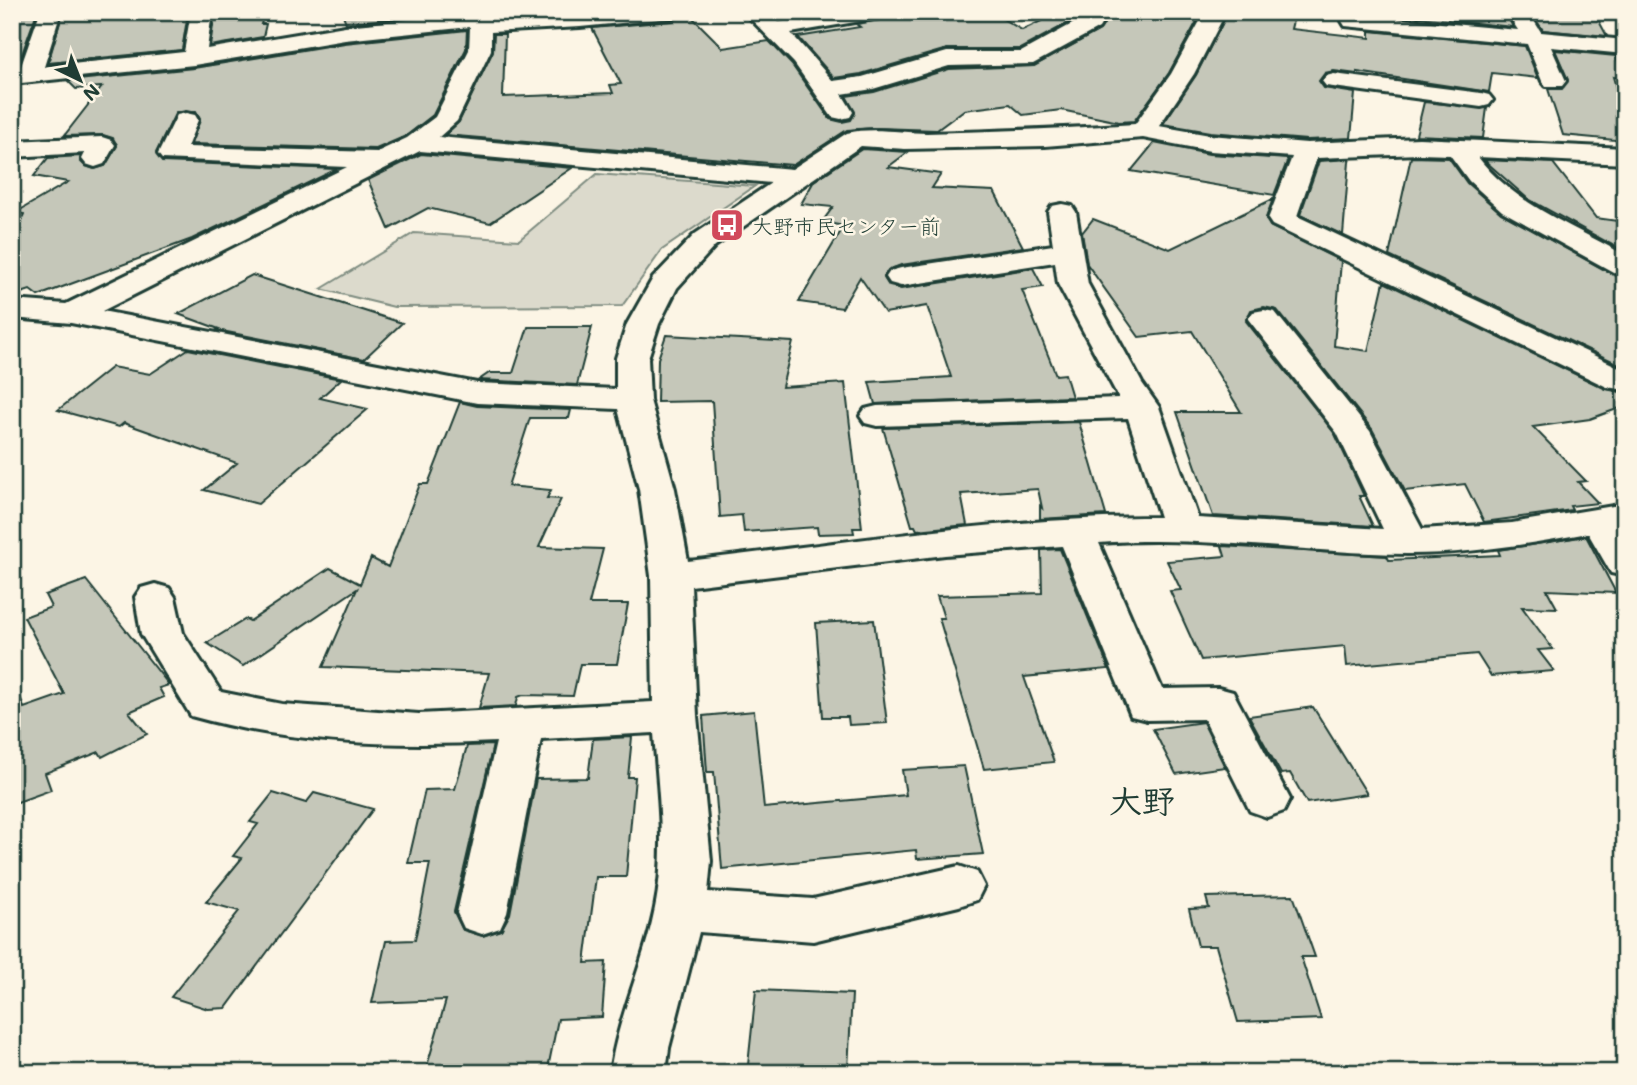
<svg xmlns="http://www.w3.org/2000/svg" width="1637" height="1085" font-family="Mali,'Klee One',sans-serif">
  <style>
    .green { fill: #dcdacc; stroke: #7e8c80; stroke-width: 2 }
    .building { fill: #c5c7b9; stroke: #1f3d34; stroke-width: 2 }
    .lines { fill: none; stroke-linecap: round; stroke-linejoin: round }
    .minor-casing { stroke: #1f3d34; stroke-width: 6 }
    .minor { fill: #fcf5e5; fill-rule: evenodd }
    .labels { text-anchor: middle; dominant-baseline: central; stroke-width: 5; stroke-linejoin: round; paint-order: stroke }
    .far-poi-label { font-size: 21px; fill: #1f3d34; stroke: #fcf5e5; text-anchor: start }
    .near-quarter-label { font-size: 33px; font-weight: bold; fill: #1f3d34; stroke: #fcf5e5 }
  </style>
  <rect width="100%" height="100%" fill="#fcf5e5"/>
  <filter id="ink" filterUnits="userSpaceOnUse"><feTurbulence type="fractalNoise" baseFrequency=".0143" numOctaves="2"/><feDisplacementMap in="SourceGraphic" scale="14" xChannelSelector="R" yChannelSelector="G"/><feConvolveMatrix kernelMatrix="1 2 1 2 8 2 1 2 1" color-interpolation-filters="sRGB"/></filter>
  <g filter="url(#ink)">
    <path class="green" d="M597,174L755,186L662,250L622,306L394,307L321,289L414,233L519,240Z"/>
    <path class="building" d="M12,12H37L18,65L12,66Z
      M63,12H117L115,18L188,13L182,50L48,63Z
      M215,12H265L261,24H266L263,37L210,46Z
      M342,12H385L387,17L420,12H462L346,23Z
      M890,12H991L1022,30L1060,12H1202L1169,73L1134,121L1119,122L1061,110L1023,115L1010,104L964,110L937,130L877,128L847,130L793,165L445,135L459,122L493,51L494,34H505L503,97L613,93L610,85L621,84L592,28L672,21L688,13L723,48L769,41L792,65L830,119L842,122L851,120L855,113L846,96L874,92L949,69L1034,66L1100,30L1104,24L1099,15H1083L1020,49H947L861,74L834,78L798,37L860,27L856,24L886,19Z
      M1228,12H1295L1291,29L1370,38V31L1525,46L1538,78L1492,73L1489,92L1357,72V74L1334,71L1325,73L1319,81L1324,88L1355,93L1351,138L1307,140L1210,132L1163,124L1196,75Z
      M1370,12H1594L1607,36L1543,30L1531,13L1513,15L1510,20L1513,27Z
      M467,30L466,49L433,115L406,136L376,149L191,144L200,119L196,112H176L156,153L162,162L337,169L192,239L38,296L30,290L12,296V240L24,214L15,213L68,182L34,176L48,158L81,156L80,161L85,166L94,169L105,166L117,146L113,138L103,135L64,136L102,87L76,89L68,81L194,68L345,43Z
      M1555,50L1616,56L1624,78L1613,77L1625,118V141L1563,135L1548,89H1562L1568,80Z
      M1424,102L1487,108L1483,138L1416,135Z
      M1154,143L1209,154L1288,159L1274,195L1131,171Z
      M862,149L908,152L888,167L941,174L932,188L994,191L1023,247L901,265L888,270L884,278L889,286L901,289L1033,268L1043,287L1022,290L1056,375L1065,374L1072,397L875,404L869,382L951,377L927,306L885,313L860,277L842,308L799,302L844,226L822,222L833,207L801,204L814,181Z
      M421,154L572,168L490,223L428,208L389,229L368,180Z
      M1411,157L1449,158L1467,183L1501,213L1614,275L1625,278V367L1389,256Z
      M1350,159L1349,162L1343,235L1300,215L1319,161Z
      M1484,160L1553,163L1596,218L1625,222V252L1528,199Z
      M1273,199L1266,218L1270,226L1341,261L1334,346L1368,351L1384,282L1606,389L1625,393V406L1590,419L1533,427L1586,481L1578,482L1598,503L1570,506L1572,510L1484,522L1465,484L1405,491L1372,429L1277,310L1264,307L1251,310L1246,321L1335,434L1364,496H1359L1373,526L1213,516L1177,412H1241L1192,331L1139,337L1087,264L1082,233L1093,219L1170,249Z
      M252,275L402,323L364,359L217,330L219,329L178,314Z
      M528,327H592L577,385L479,380L489,373H513Z
      M666,335L793,342L782,387L845,383L862,528H853L854,533L818,534L817,527L744,532L742,515L720,517L712,401L657,402L658,359Z
      M188,349L341,379L320,398L368,409L258,504L204,490L237,463L124,423L119,427L58,410L112,367L150,374Z
      M460,402L477,406L571,410L569,418H530L508,486L551,490L547,498L561,499L539,547L603,549L589,604H628L617,664H580L573,696L523,695L518,697L516,706L479,708L489,673L323,667L357,589L243,666L207,643L246,619L250,621L330,568L360,584L371,558L388,567L420,484H428Z
      M1079,422L1106,515L1040,519V506L1042,508L1038,489L961,494L967,525L917,530L915,526H912L883,428Z
      M1586,536L1616,593L1547,590L1557,608L1522,607L1553,649L1538,650L1554,671L1491,676L1477,654L1347,666L1345,646L1201,660L1170,591L1181,590L1167,561L1225,556L1222,546L1387,556L1389,560L1500,555L1498,550Z
      M1060,549L1109,669L1024,677L1054,762L984,769L939,618H944L937,596L1042,593L1041,550Z
      M86,580L169,685L159,688L164,697L129,712L147,734L102,757L99,752L45,773L51,790L12,804V694L19,693L24,708L64,694L24,617L51,607L45,595Z
      M874,620L887,723L849,725L848,717H823L816,623Z
      M1313,707L1367,794L1307,803L1290,773L1281,774L1249,716Z
      M754,711L764,808L906,795L902,770L964,766L983,854L917,859L916,850L722,869L714,772H707L703,716Z
      M1203,722L1225,767L1176,774L1153,729Z
      M632,737L628,777H635L626,877H596L585,963L606,962L602,1017L558,1019L547,1073H425L446,1000L372,1003L386,941L415,940L430,863H408L425,790L455,789L467,746L493,745L454,912L463,930L483,936L501,930L510,914L536,779L588,778L593,739Z
      M273,793L306,803L314,793L373,809L226,1008L208,1009L171,997L239,911L206,902L242,858L233,856L258,824L250,822Z
      M1293,895L1315,957H1301L1321,1019L1238,1022L1216,946H1198L1189,909L1209,908L1206,897Z
      M756,990L852,994L848,1070L748,1065Z"/>
    <g class="lines">
      <g class="minor-casing">
        <path id="minor" d="M40,12H61L44,67L184,52L191,12H212L207,49L345,26L492,12V19L604,12H682L679,16L672,18L580,27L491,32V50L457,121L439,137L792,169L847,133C872,127 902,133 927,133C997,131 1066,129 1135,124L1171,74L1205,12H1226L1194,74L1159,126L1210,135L1307,143L1419,138L1625,148V164L1478,157C1514,204 1574,227 1625,255V276L1615,273L1502,211L1469,181L1450,155L1419,154L1317,158L1297,216L1625,370V390L1607,387L1272,225L1268,219L1292,157L1210,151L1143,138L1045,146L905,149L861,146L715,246L677,288L659,324L648,358L650,400L675,489L688,561C842,543 1005,517 1160,517L1128,418L877,426L865,423L860,416L865,409L877,406L1119,398L1058,284L1055,262L901,286L890,283L886,277L890,271L901,268L1053,245L1048,212L1052,206L1062,204L1072,206L1076,212L1088,284L1142,383L1159,407L1198,518L1383,529L1337,433L1248,319L1253,312L1264,310L1275,312L1370,431L1422,529L1512,523L1625,504V526L1622,527L1625,531V576L1611,573L1588,533C1529,544 1468,554 1408,554C1305,553 1202,535 1099,543L1162,689L1218,688L1233,692L1290,799L1284,811L1267,817L1250,811L1204,719L1147,720L1131,716L1062,546L945,555L691,586L697,716L711,861L708,892L813,899L959,866L977,872L984,886L977,900L959,906L813,941L699,932L669,1048L666,1073H610C618,1016 644,964 655,908C667,850 658,791 654,733L541,739L507,913L500,928L482,934L464,928L457,913L496,742C395,747 290,744 191,716L141,634L135,597L141,588L155,584L169,588L175,597L183,633L221,692L282,704L419,714L653,702L651,576L639,489L618,409L477,403L71,323L12,318V300L66,304L347,167L162,159L158,154L177,115L186,113L195,115L198,120L187,147L377,152L407,138L435,117L469,50L470,27L345,40L194,65L12,84V70L20,69ZM420,151L771,183L695,234L653,278L627,324L616,358V389L477,383L102,311Z
          M744,12H767L779,22L838,12H888L885,16L878,18L791,33L833,81L862,77L947,52H1021L1083,18H1099L1102,23L1099,28L1033,64L949,66L873,89L842,94L853,112L850,117L841,119L832,117L794,63Z
          M1353,15L1518,30L1512,21L1515,16H1531L1541,32L1625,40V54L1551,47L1566,81L1562,86H1546L1542,81L1527,44L1345,26L1342,21L1345,16Z
          M1334,74L1481,93L1489,95L1493,100L1489,105L1481,107L1326,86L1322,81L1326,76Z
          M102,137L111,140L115,145L104,164L95,167L86,164L82,159L85,153L12,157V141Z"/>
      </g>
      <use href="#minor" class="minor"/>
    </g>
  </g>
  <defs>
    <g id="bus-square" transform="scale(1.75)"><rect x="-9" y="-9" width="18" height="18" rx="4" fill="#d1495b" stroke="#fcf5e5"/><path d="M-5-6H5V4H4V6H2V4H-2V6H-4V4H-5ZM-3.5-4V0h7V-4ZM-3.5 1.2v1.5H-2V1.2ZM2 1.2v1.5H3.5V1.2Z" fill="#fff"/></g>
  </defs>
  <g fill-rule="evenodd">
    <use href="#bus-square" x="727" y="225"/>
  </g>
  <g class="labels">
    <g class="far-poi-label">
      <text x="752" y="225">大野市民センター前</text>
    </g>
    <g class="near-quarter-label">
      <text x="1142" y="799">大野</text>
    </g>
  </g>
  <rect width="1637" height="1085" fill="none" stroke="#fcf5e5" stroke-width="42"/>
  <rect x="21" y="21" width="1595" height="1043" fill="none" stroke="#1f3d34" stroke-width="2.5" filter="url(#ink)"/>
  <g transform="translate(80 80) rotate(137)" stroke="#fcf5e5" stroke-width="5" paint-order="stroke">
  <path d="M0-5L12 26L0 18L-12 26Z" fill="#1f3d34"/>
  <text y="-10" font-size="19" font-weight="bold" text-anchor="middle" fill="#1f3d34">N</text>
  </g>
</svg>
